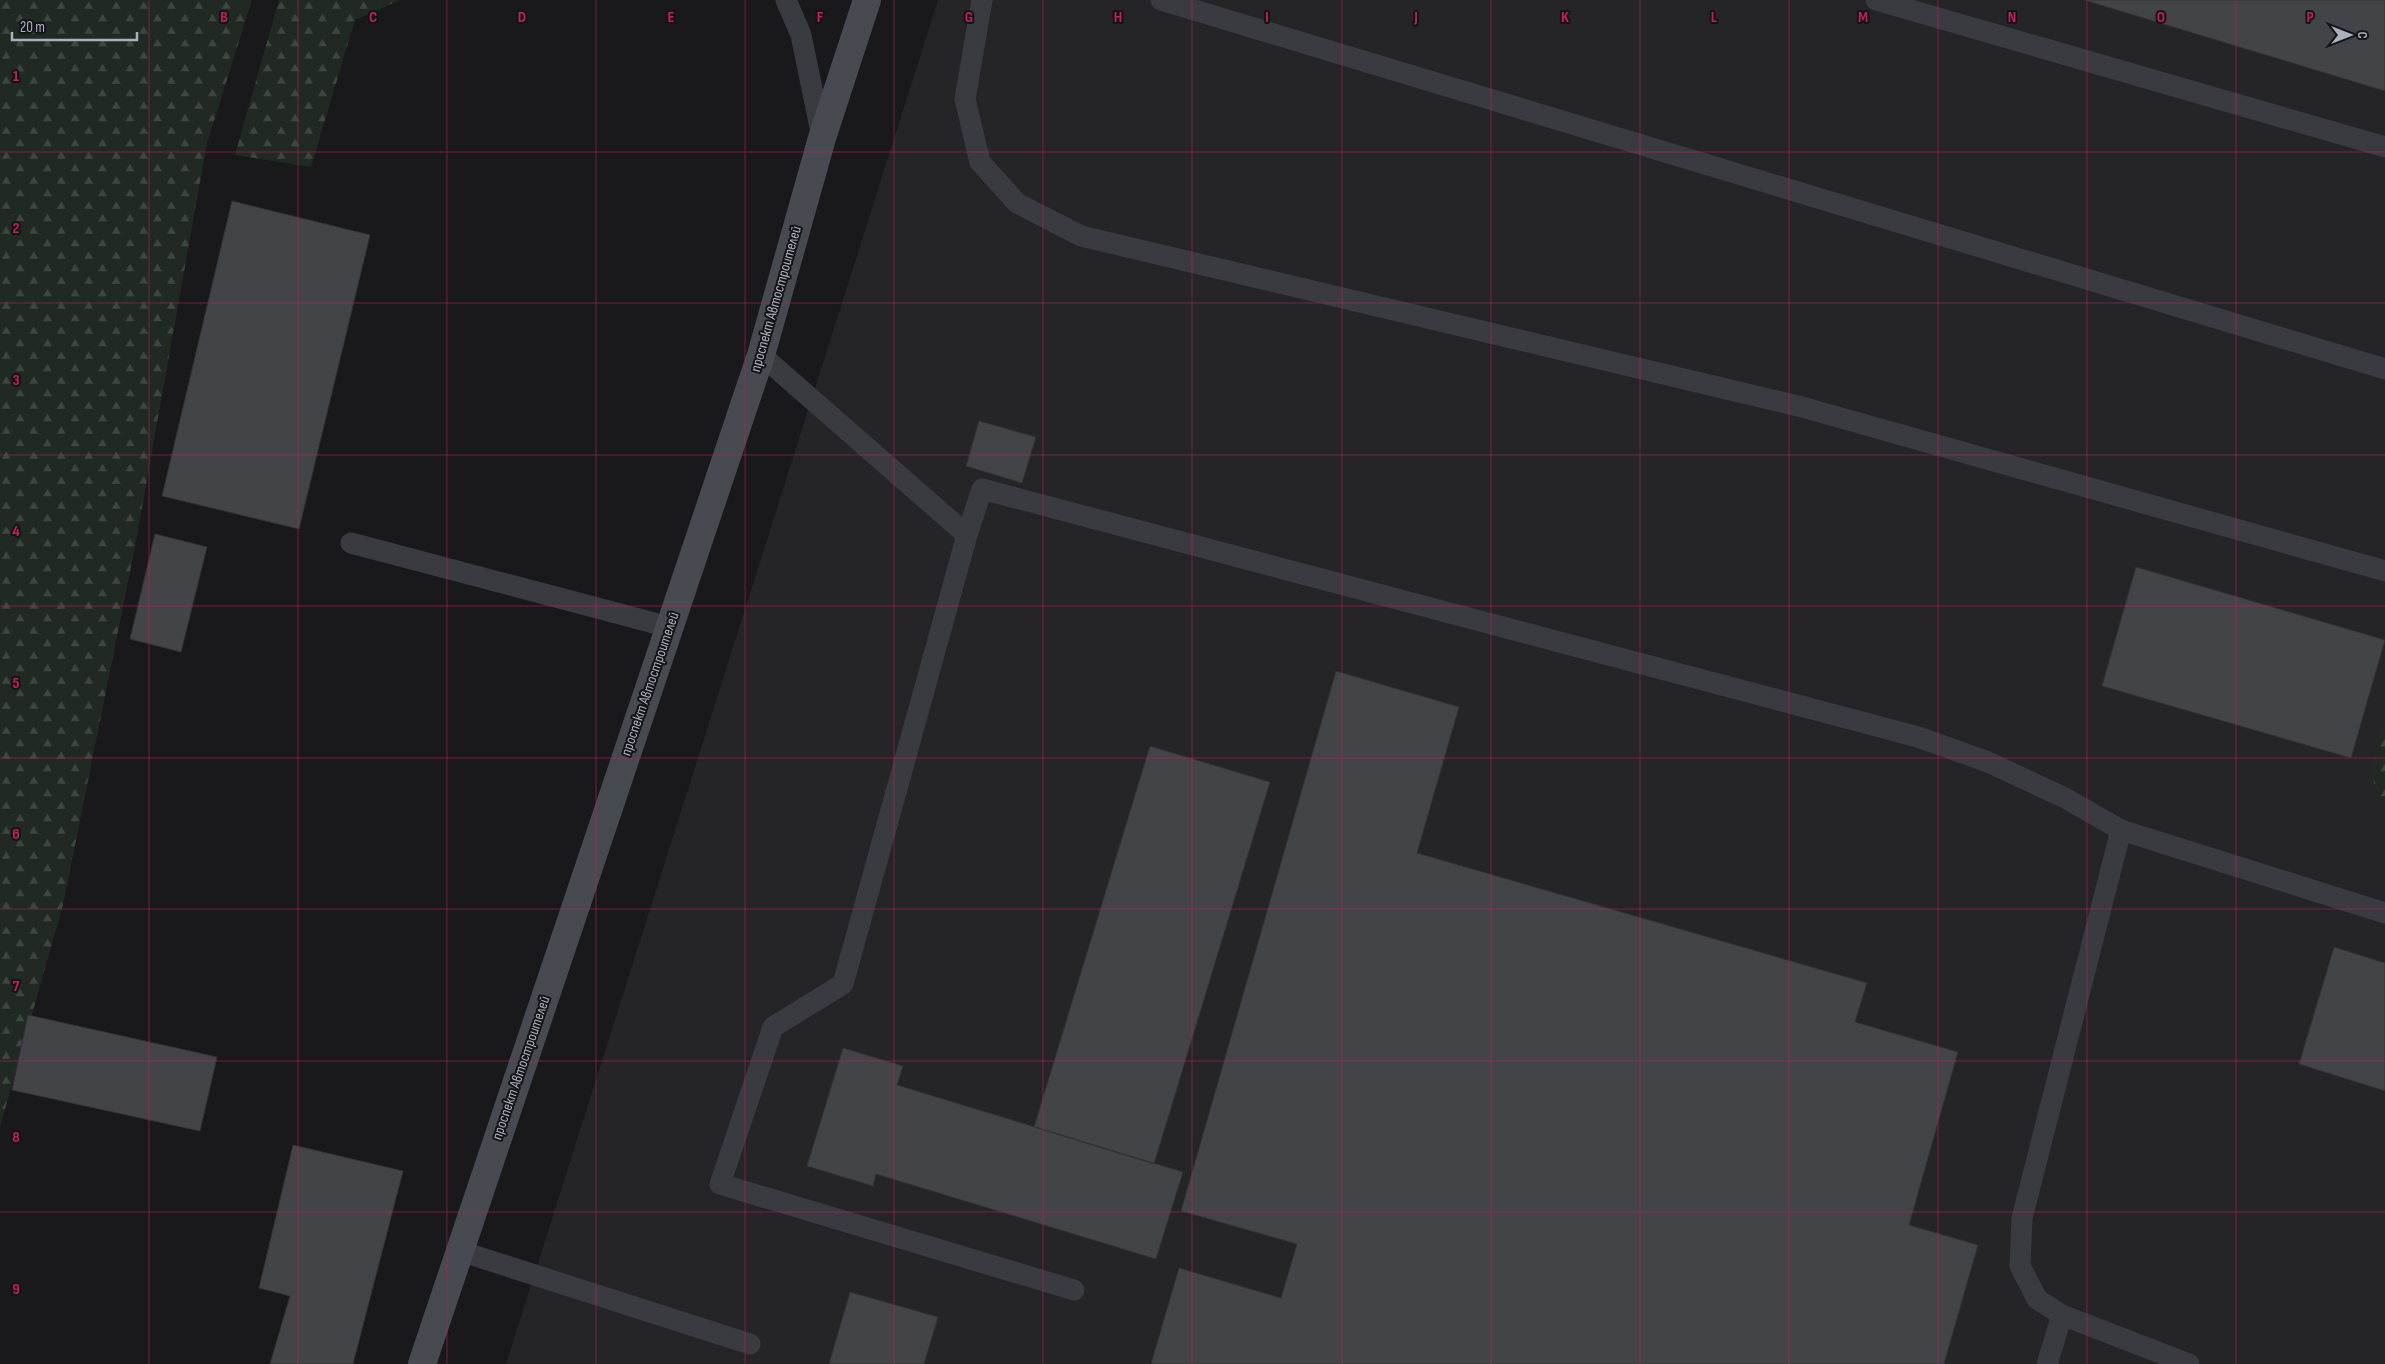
<svg xmlns="http://www.w3.org/2000/svg" width="2385" height="1364" font-family="'Sofia Sans Condensed',sans-serif">
  <style>
    .built { fill: #252528 }
    .forest { fill: url(#forest-firs) }
    .building { fill: #434448; stroke: #333337 }
    .lines { fill: none; stroke-linecap: round; stroke-linejoin: round }
    .service { stroke: #3a3b41; stroke-width: 21 }
    .secondary { stroke: #474a51; stroke-width: 28 }
    .grid { fill: none; stroke: #c12060; stroke-width: 1; stroke-opacity: 0.55 }
    .labels { text-anchor: middle; dominant-baseline: central; stroke-width: 4; stroke-linejoin: round; paint-order: stroke }
    .street-label { font-size: 15px; fill: #aab0bc; stroke: #141416 }
    .grid-label { font-size: 16px; text-anchor: middle; font-weight: bold; fill: #c12060; stroke: #141416; stroke-width: 4; stroke-linejoin: round; paint-order: stroke }
  </style>
  <defs>
    <pattern id="forest-firs" width="22" height="20" patternUnits="userSpaceOnUse" patternTransform="scale(1.25)"><rect width="22" height="20" fill="#202a22"/><path d="M5 1l3.5 6h-7zM16 11l3.5 6h-7z" fill="#3e4640"/></pattern>
  </defs>
  <rect width="100%" height="100%" fill="#19191b"/>
  <path class="built" d="M938,0H2385V1364H506Z"/>
  <path class="forest" d="M0,0H252L207,143L135,547L63,905L0,1127Z
    M279,0H400L355,20L311,167L235,155Z
    M2385,722V800L2377,795L2371,771Z"/>
  <path class="building" d="M2084,0H2385V91Z
    M232,201L370,235L299,529L162,496Z
    M979,421L1036,437L1022,483L966,466Z
    M155,534L207,547L181,652L130,639Z
    M2136,567L2385,640L2351,758L2102,686Z
    M1336,671L1459,707L1417,853L1867,983L1855,1022L1958,1052L1909,1225L1978,1245L1944,1364H1151L1179,1268L1281,1298L1297,1244L1181,1211Z
    M1150,746L1270,782L1154,1164L1034,1127Z
    M2334,947L2385,963V1091L2299,1064Z
    M28,1015L217,1057L200,1131L12,1090Z
    M843,1048L903,1066L897,1085L1183,1172L1156,1259L876,1174L873,1186L807,1166Z
    M293,1145L403,1171L353,1364H270L290,1296L259,1288Z
    M850,1292L938,1317L924,1364H829Z"/>
  <g class="lines">
    <path class="service" d="M786,0L801,35L822,137
      M982,0L965,99L980,162L1017,203L1081,236L1802,407L2385,571
      M1161,0L2385,369
      M1876,0L2385,147
      M761,355L967,535L843,984L773,1027L720,1184L1074,1290
      M967,535L982,489L1918,737L1988,762L2065,798L2121,830L2022,1218L2020,1266L2037,1299L2062,1315L2189,1364
      M351,543L669,627
      M2121,830L2385,913
      M460,1251L750,1344
      M2047,1364L2062,1315"/>
    <path class="secondary" d="M422,1364L761,355L822,138L867,0"/>
  </g>
  <path class="grid" d="M149,0V1364M298,0V1364M447,0V1364M596,0V1364M745,0V1364M894,0V1364M1043,0V1364M1192,0V1364M1342,0V1364M1491,0V1364M1640,0V1364M1789,0V1364M1938,0V1364M2087,0V1364M2236,0V1364M0,152H2385M0,303H2385M0,455H2385M0,606H2385M0,758H2385M0,909H2385M0,1061H2385M0,1212H2385"/>
  <g class="labels">
    <g class="street-label">
      <text transform="translate(776 299) rotate(-74)">проспект Автостроителей</text>
      <text transform="translate(650 684) rotate(-71)">проспект Автостроителей</text>
      <text transform="translate(521 1068) rotate(-71)">проспект Автостроителей</text>
    </g>
  </g>
  <g class="grid-label">
    <text x="224" y="22">B</text>
    <text x="373" y="22">C</text>
    <text x="522" y="22">D</text>
    <text x="671" y="22">E</text>
    <text x="820" y="22">F</text>
    <text x="969" y="22">G</text>
    <text x="1118" y="22">H</text>
    <text x="1267" y="22">I</text>
    <text x="1416" y="22">J</text>
    <text x="1565" y="22">K</text>
    <text x="1714" y="22">L</text>
    <text x="1863" y="22">M</text>
    <text x="2012" y="22">N</text>
    <text x="2161" y="22">O</text>
    <text x="2310" y="22">P</text>
    <text x="16" y="81">1</text>
    <text x="16" y="233">2</text>
    <text x="16" y="385">3</text>
    <text x="16" y="536">4</text>
    <text x="16" y="688">5</text>
    <text x="16" y="839">6</text>
    <text x="16" y="991">7</text>
    <text x="16" y="1142">8</text>
    <text x="16" y="1294">9</text>
  </g>
  <g transform="translate(2350 35) rotate(90)" stroke="#141416" stroke-width="4" paint-order="stroke">
  <path d="M0-4L9 19L0 12L-9 19Z" fill="#aab0bc"/>
  <text y="-8" font-size="14" font-weight="bold" text-anchor="middle" fill="#aab0bc">С</text>
  </g>
  <path d="M12 32v8h125v-8" fill="none" stroke="#aab0bc" stroke-width="2.5"/>
  <text x="20" y="32" font-size="15" fill="#aab0bc" stroke="#141416" stroke-width="4" paint-order="stroke">20 m</text>
</svg>
